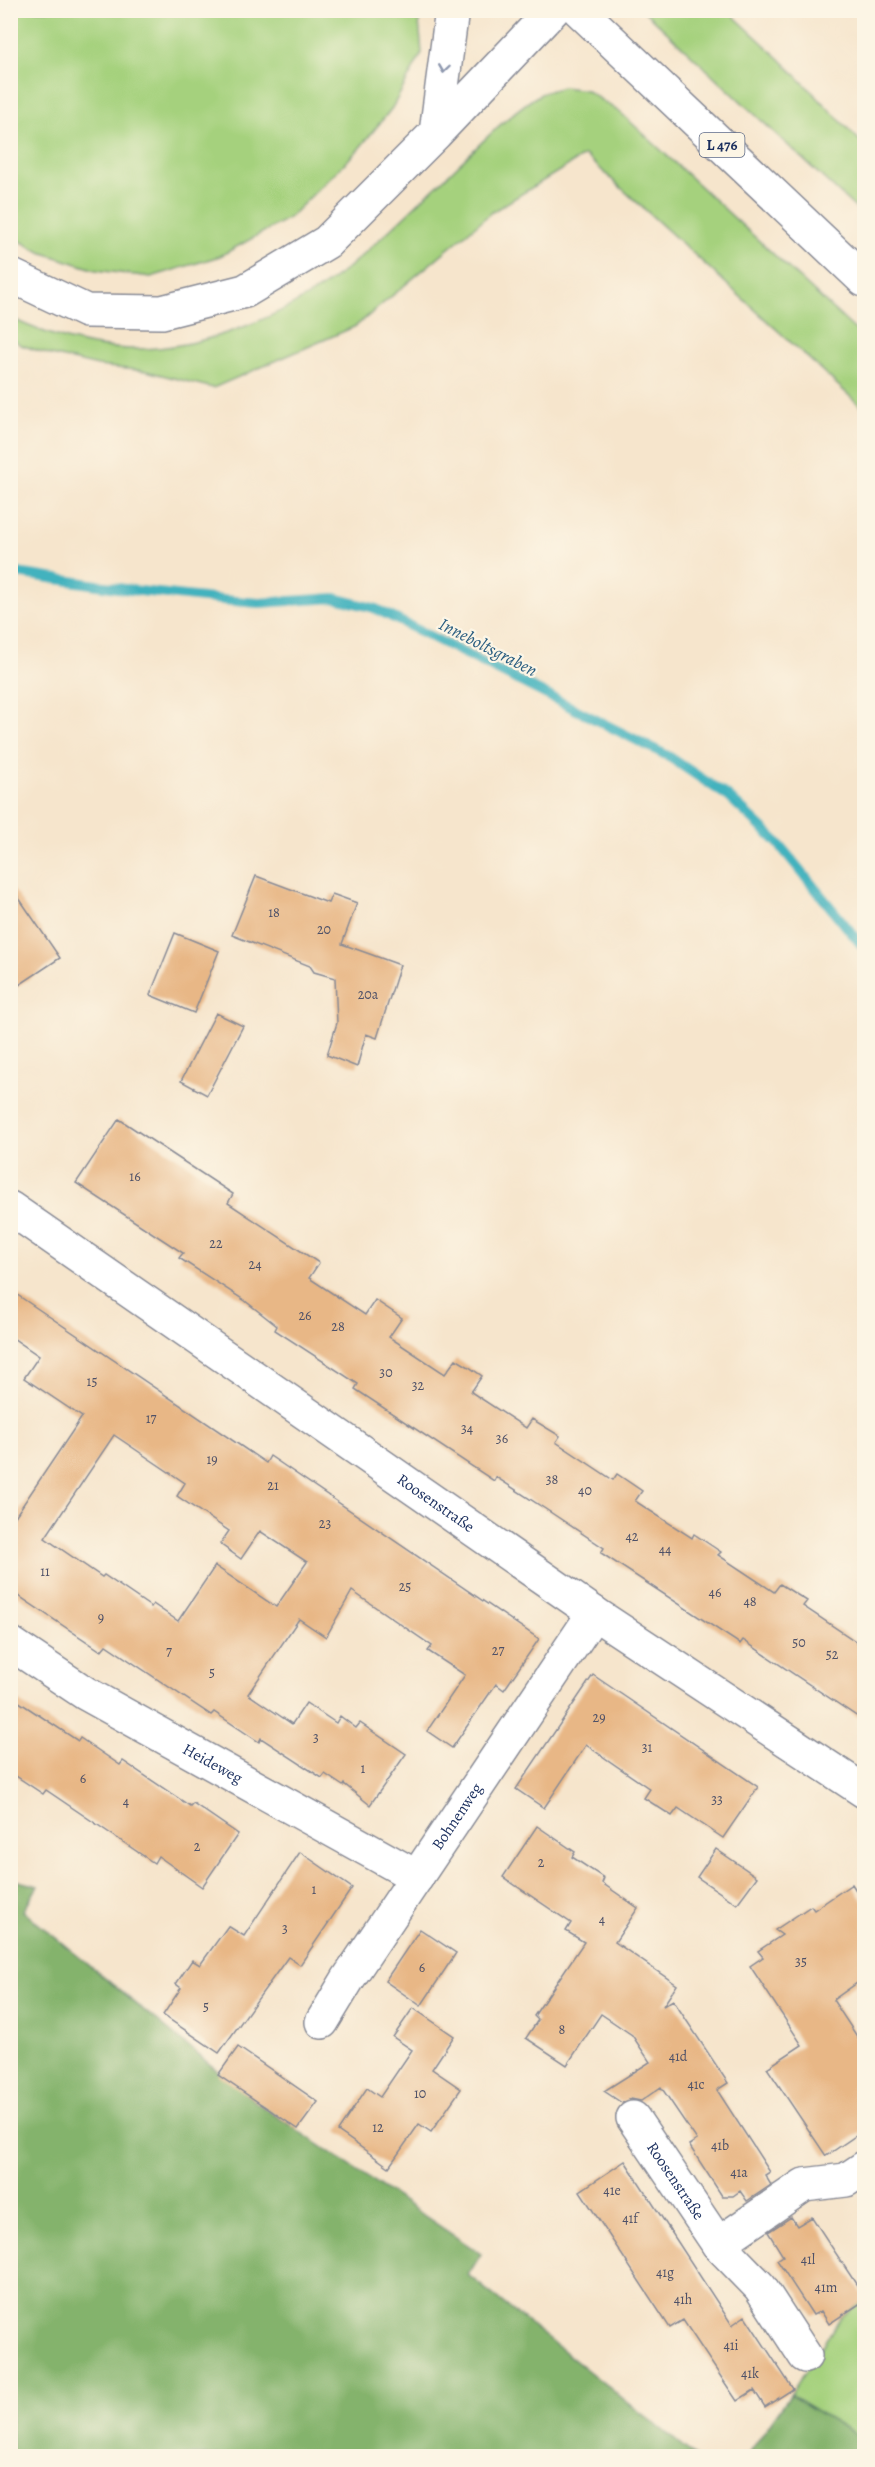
<svg xmlns="http://www.w3.org/2000/svg" width="875" height="2467" font-family="Alegreya,serif">
  <style>
    .green { fill: #a5d17d; stroke: #60806e; stroke-width: 1.5 }
    .forest { fill: #84b36c; stroke: #507165; stroke-width: 1.5 }
    .lines { fill: none; stroke-linecap: round; stroke-linejoin: round }
    .stream { stroke: #43b2be; stroke-width: 10 }
    .building { fill: #e8b786; fill-rule: evenodd }
    .minor-casing { stroke: #888a95; stroke-width: 36 }
    .major-casing { stroke: #888a95; stroke-width: 36 }
    .minor { stroke: #fff; stroke-width: 33 }
    .major { stroke: #fff; stroke-width: 33 }
    .oneway { stroke: #8d97ae }
    .labels { text-anchor: middle; dominant-baseline: central; stroke-width: 4.5; stroke-linejoin: round; paint-order: stroke }
    .number-label { font-size: 14px; fill: #4e5168 }
    .shield { fill: #fcf5e5; stroke: #5e6a86; stroke-width: 1.5 }
    .shield-label { font-size: 15px; font-weight: bold; fill: #1b2f5e }
    .street-label { font-size: 16px; fill: #1b2f5e; stroke: #fcf5e5 }
    .water-label { font-size: 18px; font-style: italic; fill: #295d80; stroke: #fcf5e5 }
  </style>
  <rect width="100%" height="100%" fill="#fcf5e5"/>
  <filter id="ink" filterUnits="userSpaceOnUse"><feTurbulence type="fractalNoise" baseFrequency=".0167" numOctaves="2"/><feDisplacementMap in="SourceGraphic" scale="12" xChannelSelector="R" yChannelSelector="G"/><feConvolveMatrix kernelMatrix="1 2 1 2 8 2 1 2 1" color-interpolation-filters="sRGB"/></filter>
  <filter id="wash" filterUnits="userSpaceOnUse"><feTurbulence type="fractalNoise" baseFrequency=".008" numOctaves="4" result="noise"/><feDisplacementMap in="SourceGraphic" scale="24" xChannelSelector="R" yChannelSelector="G"/><feGaussianBlur stdDeviation="1.35" result="paint"/><feColorMatrix in="noise" values="0 0 0 0 0 0 0 0 0 0 0 0 0 0 0 0 0 1.4 0 .05"/><feComposite in="paint" operator="in"/></filter>
  <g filter="url(#wash)">
    <rect width="100%" height="100%" fill="#f6e5cc"/>
    <path class="green" d="M11,10L418,11L422,53L392,108L358,150L289,218L220,256L151,277L96,270L40,252L11,236Z
      M644,11H728L780,59L864,145V216Z
      M563,87L586,90L621,113L864,338V409L585,155L492,212L356,326L213,388L146,371L98,366L51,355L21,345L11,338V318C46,335 89,348 129,349C201,351 289,315 344,271C380,241 414,206 448,175C474,151 511,110 541,94C547,91 556,89 563,87Z
      M864,2301V2441L790,2395L840,2318Z"/>
    <path class="forest" d="M10,1879L38,1886L23,1911L257,2103L481,2254L468,2275L695,2456H11Z
      M790,2395L864,2439V2456H747Z"/>
    <g class="lines">
      <path class="stream" d="M10,572L131,590L222,600L259,603L335,598L374,608L668,756L729,797L777,842L864,948"/>
    </g>
    <g id="blocks">
      <path class="building" d="M256,876L328,903L332,894L357,903L342,944L400,965L377,1038L366,1034L357,1067L327,1055L337,1023L335,978L314,972L310,966L232,935Z
        M10,885L60,958L10,991Z
        M175,933L219,951L194,1013L150,995Z
        M216,1013L243,1026L207,1095L181,1081Z
        M119,1119L233,1194L228,1203L319,1263L309,1278L365,1315L375,1300L402,1318L389,1337L445,1374L456,1359L469,1367L482,1376L471,1392L526,1428L532,1419L560,1436L556,1442L613,1480L617,1474L642,1491L635,1501L692,1538L694,1534L721,1552L718,1555L774,1592L780,1584L807,1601L803,1606L864,1647V1721L743,1640L740,1644L601,1553L604,1548L550,1512L496,1477L494,1481L355,1389L358,1384L275,1330L277,1326L244,1300L179,1258L183,1253L76,1183Z
        M10,1290L266,1463L270,1456L539,1639L504,1690L496,1684L452,1748L427,1731L465,1675L428,1651L432,1646L352,1591L326,1637L299,1619L248,1694L292,1724L306,1703L336,1723L340,1716L356,1728L360,1723L406,1754L370,1805L344,1784L343,1786L325,1774L322,1778L261,1738L259,1742L214,1712L211,1715L106,1645L101,1651L10,1590V1524L82,1417L24,1378L39,1356L10,1336ZM114,1435L185,1483L177,1496L229,1531L220,1544L241,1559L260,1531L307,1562L276,1607L215,1566L178,1621L153,1604L151,1607L104,1575L102,1577L45,1538Z
        M593,1675L758,1787L723,1838L678,1808L672,1816L644,1798L650,1789L586,1745L544,1808L516,1789Z
        M10,1696L78,1741L80,1738L120,1765L123,1761L190,1806L193,1803L238,1834L202,1887L158,1856L154,1863L46,1790L43,1794L10,1772Z
        M537,1826L575,1852L572,1857L604,1878L602,1883L638,1908L615,1942L677,1985L663,2006L673,2000L728,2083L717,2090L770,2172L765,2175L771,2185L747,2201L740,2191L733,2196H722L689,2145L697,2140L661,2087L641,2101L631,2099L622,2103L604,2091L650,2062L632,2035L601,2014L567,2065L526,2038L538,2020L534,2016L584,1942L566,1931L571,1923L503,1877Z
        M716,1849L757,1877L737,1904L697,1877Z
        M300,1852L352,1888L300,1965L288,1957L219,2053L163,2015L181,1988L176,1984L192,1960L200,1965L228,1926L244,1936Z
        M852,1884L864,1903V1978L833,2000L864,2047V2130L826,2156L767,2068L802,2045L750,1966L763,1957L758,1951L782,1935L775,1930L811,1906L814,1910Z
        M420,1929L456,1953L421,2006L385,1981Z
        M413,2008L454,2036L432,2069L461,2089L431,2132L419,2124L389,2167L338,2131L367,2088L380,2097L412,2050L393,2037Z
        M238,2047L318,2102L298,2129L218,2075Z
        M625,2161L732,2325L745,2316L793,2389L765,2407L754,2390L737,2401L683,2320L670,2328L580,2191Z
        M791,2217L797,2226L812,2217L864,2296V2301L829,2324L821,2311L813,2315L777,2260L783,2256L768,2232Z"/>
    </g>
  </g>
  <g filter="url(#ink)">
    <use href="#blocks" fill-opacity="0" stroke="#888a95" stroke-width="1.5"/>
    <g class="lines">
      <g class="minor-casing">
        <g id="minor">
          <path id="s1" d="M10,1208L594,1613L864,1791"/>
          <path id="s2" d="M10,1643L85,1693L417,1877"/>
          <path id="s3" d="M322,2022L348,1979L594,1613"/>
          <path id="s4" d="M633,2118L718,2244L760,2287L805,2356"/>
          <path d="M718,2244L804,2185L846,2180L864,2168"/>
        </g>
      </g>
      <g class="major-casing">
        <path id="major" d="M579,10L864,280
          M436,133L452,10
          M10,275L86,311L162,312L245,291L327,242L436,133L553,10"/>
      </g>
      <use href="#minor" class="minor"/>
      <use href="#major" class="major"/>
    </g>
    <defs><path id="oneway-chevron" d="M-2-3.5L2.5 0L-2 3.5" fill="none" stroke-width="1.6" stroke-linecap="round" stroke-linejoin="round" transform="scale(1.5)"/></defs>
    <use class="oneway" href="#oneway-chevron" transform="translate(444 69) rotate(98)"/>
  </g>
  <g class="labels">
    <g class="number-label">
      <text x="274" y="912">18</text>
      <text x="324" y="929">20</text>
      <text x="368" y="994">20a</text>
      <text x="135" y="1176">16</text>
      <text x="216" y="1243">22</text>
      <text x="255" y="1264">24</text>
      <text x="305" y="1315">26</text>
      <text x="338" y="1326">28</text>
      <text x="386" y="1372">30</text>
      <text x="92" y="1381">15</text>
      <text x="418" y="1385">32</text>
      <text x="151" y="1418">17</text>
      <text x="467" y="1428">34</text>
      <text x="502" y="1438">36</text>
      <text x="212" y="1459">19</text>
      <text x="552" y="1479">38</text>
      <text x="273" y="1485">21</text>
      <text x="585" y="1490">40</text>
      <text x="325" y="1523">23</text>
      <text x="632" y="1536">42</text>
      <text x="665" y="1549">44</text>
      <text x="45" y="1571">11</text>
      <text x="405" y="1586">25</text>
      <text x="715" y="1592">46</text>
      <text x="750" y="1601">48</text>
      <text x="101" y="1617">9</text>
      <text x="799" y="1642">50</text>
      <text x="498" y="1650">27</text>
      <text x="169" y="1651">7</text>
      <text x="832" y="1654">52</text>
      <text x="212" y="1672">5</text>
      <text x="599" y="1717">29</text>
      <text x="316" y="1737">3</text>
      <text x="647" y="1747">31</text>
      <text x="363" y="1768">1</text>
      <text x="83" y="1778">6</text>
      <text x="717" y="1799">33</text>
      <text x="126" y="1801">4</text>
      <text x="197" y="1846">2</text>
      <text x="541" y="1862">2</text>
      <text x="314" y="1889">1</text>
      <text x="602" y="1919">4</text>
      <text x="285" y="1928">3</text>
      <text x="801" y="1961">35</text>
      <text x="422" y="1967">6</text>
      <text x="206" y="2006">5</text>
      <text x="562" y="2029">8</text>
      <text x="678" y="2056">41d</text>
      <text x="696" y="2084">41c</text>
      <text x="420" y="2093">10</text>
      <text x="378" y="2127">12</text>
      <text x="720" y="2145">41b</text>
      <text x="739" y="2172">41a</text>
      <text x="612" y="2190">41e</text>
      <text x="630" y="2218">41f</text>
      <text x="808" y="2259">41l</text>
      <text x="665" y="2272">41g</text>
      <text x="826" y="2287">41m</text>
      <text x="683" y="2299">41h</text>
      <text x="731" y="2345">41i</text>
      <text x="750" y="2373">41k</text>
    </g>
    <rect class="shield" x="699.5" y="133" width="45" height="24" rx="4.5"/>
    <g class="shield-label">
      <text x="722" y="145">L 476</text>
    </g>
    <g class="street-label">
      <text stroke="none"><textPath href="#s1" startOffset="518">Roosenstraße</textPath></text>
      <text stroke="none"><textPath href="#s2" startOffset="236">Heideweg</textPath></text>
      <text stroke="none"><textPath href="#s3" startOffset="246">Bohnenweg</textPath></text>
      <text stroke="none"><textPath href="#s4" startOffset="76">Roosenstraße</textPath></text>
    </g>
    <g class="water-label">
      <text transform="translate(488 647) rotate(27)">Inneboltsgraben</text>
    </g>
  </g>
  <rect width="875" height="2467" fill="none" stroke="#fcf5e5" stroke-width="36"/>
</svg>
